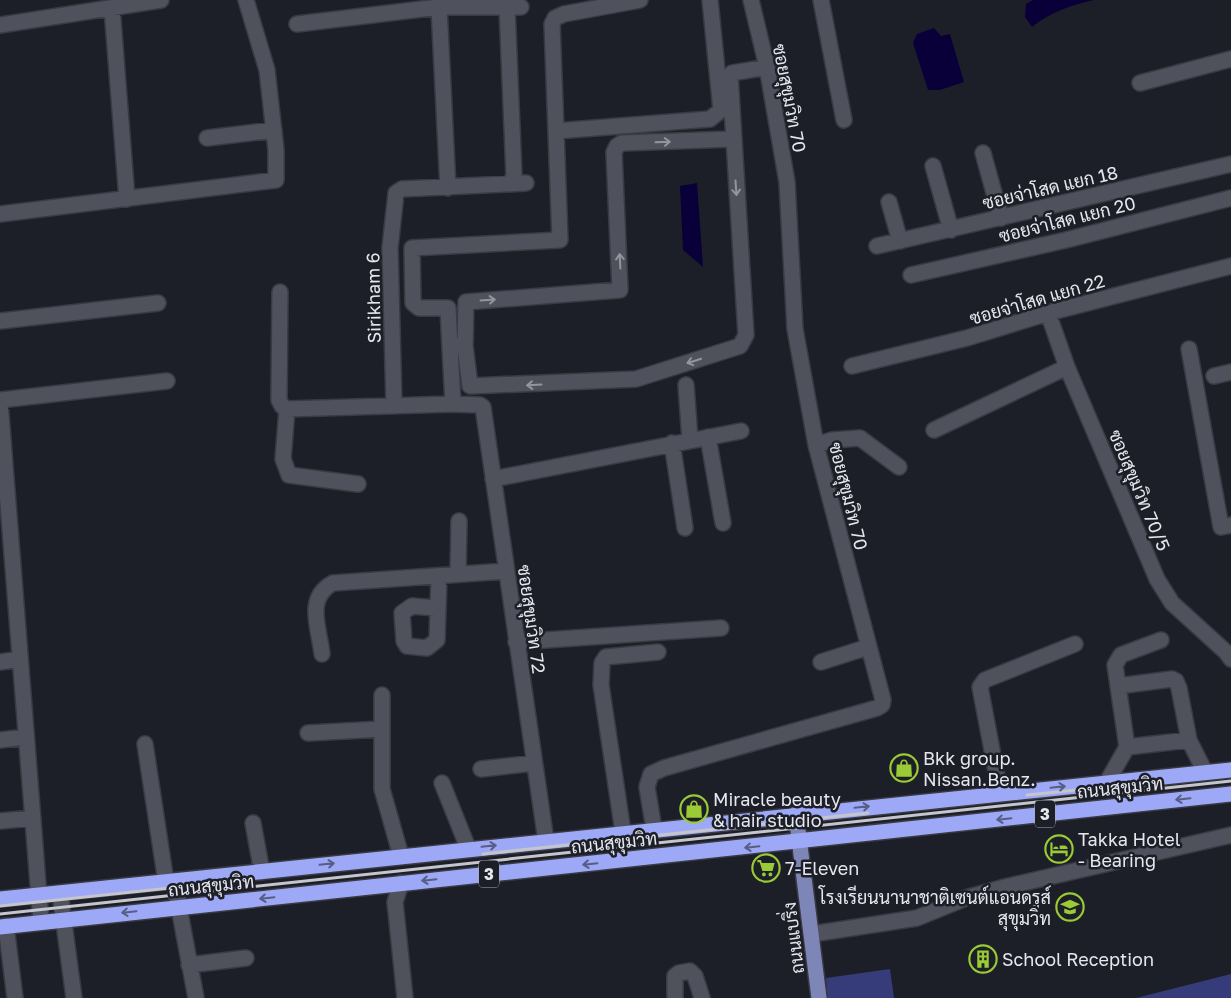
<svg xmlns="http://www.w3.org/2000/svg" width="1231" height="998" font-family="'Golos Text',Sarabun,sans-serif">
  <style>
    .green { fill: #363c79 }
    .water { fill: #09003a }
    .lines { fill: none; stroke-linecap: round; stroke-linejoin: round }
    .minor-casing { stroke: #393a42; stroke-width: 18 }
    .major-casing { stroke: #393a42; stroke-width: 18 }
    .highway-casing { stroke: #393a42; stroke-width: 18 }
    .minor { stroke: #4f525c; stroke-width: 15 }
    .major { stroke: #7e86b8; stroke-width: 15 }
    .highway { stroke: #9da9f6; stroke-width: 15 }
    .rail { stroke: #c4c5cd; stroke-width: 3 }
    .oneway { stroke: #93959e }
    .oneway2 { stroke: #575d85 }
    .labels { text-anchor: middle; dominant-baseline: central; stroke-width: 5; stroke-linejoin: round; paint-order: stroke }
    .shield { fill: #1d1f28; stroke: #aaabb3; stroke-width: 1 }
    .shield-label { font-size: 16px; font-weight: bold; fill: #e6e7ee }
    .street-label { font-size: 18px; fill: #e6e7ee; stroke: #1d1f28 }
    .poi-label { font-size: 18px; fill: #e6e7ee; stroke: #1d1f28; text-anchor: start }
  </style>
  <rect width="100%" height="100%" fill="#1d1f28"/>
  <path class="green" d="M890,969L894,998H827L826,978Z
    M1231,974V998H1136Z"/>
  <path class="water" d="M1033,0H1094C1072,5 1050,12 1032,27L1025,17L1026,4Z
    M934,28L941,36L950,34L964,82L940,90H928L913,43L917,34Z
    M697,183L703,267L683,250L680,186Z"/>
  <g class="lines">
    <g class="minor-casing">
      <path id="minor" d="M821,0L844,120
        M439,7L448,188
        M507,7L514,176L511,182
        M112,8L127,199
        M297,24L439,7H521
        M0,25L161,0
        M1140,83L1231,59
        M556,131L552,24L555,18L564,14L640,0
        M207,138L274,130
        M732,139L622,143L617,146L614,152L620,290L466,302L465,346L470,386L636,379L740,346L746,335L730,75L732,73L767,67
        M983,153L1001,218
        M933,166L951,230
        M889,202L900,241
        M0,214L276,180V150L267,70L246,0
        M877,246L1231,164
        M911,275L1066,240L1231,198
        M280,292L279,400L282,406L287,409L453,404L480,405L483,407L546,841
        M1048,313L1067,367L1157,579L1172,603L1226,652L1231,659
        M0,321L158,303
        M450,347L448,308H419L413,303L412,248L560,240L556,131L710,119L721,110L710,0
        M1189,349L1221,527L1231,525
        M852,366L967,338L1048,313L1231,266
        M1214,376L1231,372
        M686,385L690,440
        M0,400L167,381
        M0,402L41,922
        M453,404L450,347L459,346
        M394,406L390,248L396,193L402,189L526,183
        M287,409L283,459L289,475L358,484
        M934,430L1067,367
        M708,437L723,523
        M672,443L685,528
        M816,445L832,440L860,438L899,467
        M493,479L741,431
        M458,574L459,521
        M436,608L412,606L402,613L404,641L407,646L427,648L437,640L439,576
        M516,642L721,628
        M322,654C319,627 305,598 333,583L506,571
        M0,662L20,659
        M821,662L868,647
        M1118,686L1115,665L1121,655L1161,640
        M382,695V789L401,856
        M308,733L382,729
        M0,740L26,737
        M145,744L166,882
        M1127,747L1189,740
        M481,769L534,763
        M1107,782L1127,747L1118,686L1172,679L1176,681L1179,688L1189,740L1205,772
        M442,783L468,848
        M1000,792L980,687L985,680L1075,644
        M0,821L33,818
        M253,823L262,872
        M654,829L647,787L651,774L664,768L877,708L882,705L883,700L816,445L795,329L787,182L767,67L751,0
        M623,832L601,685L602,663L606,657L658,652
        M174,881L196,998
        M401,883L395,902L405,998
        M60,893L74,998
        M6,926L15,998
        M812,934L917,918L966,898L1005,887L1231,835
        M189,965L246,958
        M675,998V976L679,973L690,971L695,976L702,998"/>
    </g>
    <g class="major-casing">
      <path id="major" d="M796,814L819,998"/>
    </g>
    <g class="highway-casing">
      <path id="highway" d="M0,899L1231,770
        M0,927L1231,794"/>
    </g>
    <use href="#minor" class="minor"/>
    <use href="#major" class="major"/>
    <use href="#highway" class="highway"/>
    <path class="rail" d="M1027,795L1146,783
      M483,854L868,813
      M0,906L199,885
      M0,914L1231,781"/>
  </g>
  <defs><path id="oneway-shaft" d="M-6 0H5M1.5-3L5.5 0L1.5 3" fill="none" stroke-width="1.6" stroke-linecap="round" stroke-linejoin="round" transform="scale(1.25)"/></defs>
  <g class="oneway">
    <use href="#oneway-shaft" transform="translate(663 142) rotate(-2)"/>
    <use href="#oneway-shaft" transform="translate(736 188) rotate(86)"/>
    <use href="#oneway-shaft" transform="translate(620 261) rotate(-93)"/>
    <use href="#oneway-shaft" transform="translate(488 300) rotate(-4)"/>
    <use href="#oneway-shaft" transform="translate(694 361) rotate(162)"/>
    <use href="#oneway-shaft" transform="translate(534 385) rotate(177)"/>
  </g>
  <g class="oneway2">
    <use href="#oneway-shaft" transform="translate(1058 787) rotate(-6)"/>
    <use href="#oneway-shaft" transform="translate(1183 799) rotate(174)"/>
    <use href="#oneway-shaft" transform="translate(862 807) rotate(-6)"/>
    <use href="#oneway-shaft" transform="translate(1004 819) rotate(174)"/>
    <use href="#oneway-shaft" transform="translate(489 846) rotate(-6)"/>
    <use href="#oneway-shaft" transform="translate(752 847) rotate(174)"/>
    <use href="#oneway-shaft" transform="translate(327 864) rotate(-6)"/>
    <use href="#oneway-shaft" transform="translate(590 864) rotate(174)"/>
    <use href="#oneway-shaft" transform="translate(429 880) rotate(174)"/>
    <use href="#oneway-shaft" transform="translate(267 898) rotate(174)"/>
    <use href="#oneway-shaft" transform="translate(129 912) rotate(174)"/>
  </g>
  <defs>
    <g id="shop-ring" transform="scale(1.4375)"><circle r="9.5" fill="#1d1f28" stroke="#9acb34" stroke-width="1.5"/><path d="M-5-2.5h2.3a2.7 3.5 0 0 1 5.4 0H5L5.5 6h-11ZM-1.5-2.5h3a1.5 2.3 0 0 0-3 0Z" fill="#9acb34"/></g>
    <g id="hotel-ring" transform="scale(1.4375)"><circle r="9.5" fill="#1d1f28" stroke="#9acb34" stroke-width="1.5"/><path d="M-6-4.5h1.5V1H6V5H4.5V3h-9V5H-6ZM-4 0a1.8 1.8 0 1 1 3.6 0ZM.5 0V-2.5h3Q6-2.5 6 0Z" fill="#9acb34"/></g>
    <g id="supermarket-ring" transform="scale(1.4375)"><circle r="9.5" fill="#1d1f28" stroke="#9acb34" stroke-width="1.5"/><path d="M-6-5.5h2.5l.6 2H6L4.5 2H-2.5L-4.4-4H-6ZM-1.5 3.2a1.3 1.3 0 1 0 .1 0ZM3 3.2a1.3 1.3 0 1 0 .1 0Z" fill="#9acb34"/></g>
    <g id="school-ring" transform="scale(1.4375)"><circle r="9.5" fill="#1d1f28" stroke="#9acb34" stroke-width="1.5"/><path d="M0-5L7-2L0 1L-7-2ZM-4 1L0 2.5L4 1V4Q0 6-4 4Z" fill="#9acb34"/></g>
    <g id="building-ring" transform="scale(1.4375)"><circle r="9.5" fill="#1d1f28" stroke="#9acb34" stroke-width="1.5"/><path d="M-4-6H4V6H1V3H-1V6H-4ZM-2.5-4.3h1.7v1.8h-1.7ZM.8-4.3h1.7v1.8H.8ZM-2.5-1h1.7V.8h-1.7ZM.8-1h1.7V.8H.8Z" fill="#9acb34"/></g>
  </defs>
  <g fill-rule="evenodd">
    <use href="#shop-ring" x="904" y="768"/>
    <use href="#shop-ring" x="694" y="809"/>
    <use href="#hotel-ring" x="1059" y="849"/>
    <use href="#supermarket-ring" x="766" y="868"/>
    <use href="#school-ring" x="1070" y="907"/>
    <use href="#building-ring" x="983" y="959"/>
  </g>
  <g class="labels">
    <g class="shield">
      <rect x="1035" y="800.5" width="20" height="27" rx="4"/>
      <rect x="479" y="860.5" width="20" height="27" rx="4"/>
    </g>
    <g class="shield-label">
      <text x="1045" y="814">3</text>
      <text x="489" y="874">3</text>
    </g>
    <g class="street-label">
      <text transform="translate(790 98) rotate(79)">ซอยสุขุมวิท 70</text>
      <text transform="translate(1050 187) rotate(-13)">ซอยจ่าโสด แยก 18</text>
      <text transform="translate(1067 219) rotate(-14)">ซอยจ่าโสด แยก 20</text>
      <text transform="translate(373 298) rotate(-91)">Sirikham 6</text>
      <text transform="translate(1037 299) rotate(-16)">ซอยจ่าโสด แยก 22</text>
      <text transform="translate(1140 490) rotate(67)">ซอยสุขุมวิท 70/5</text>
      <text transform="translate(849 496) rotate(76)">ซอยสุขุมวิท 70</text>
      <text transform="translate(532 619) rotate(82)">ซอยสุขุมวิท 72</text>
      <text transform="translate(1120 787) rotate(-6)">ถนนสุขุมวิท</text>
      <text transform="translate(614 842) rotate(-6)">ถนนสุขุมวิท</text>
      <text transform="translate(211 885) rotate(-6)">ถนนสุขุมวิท</text>
      <text transform="translate(793 938) rotate(-97)">ถนนแบริ่ง</text>
    </g>
    <g class="poi-label">
      <text x="923" y="758">Bkk group.<tspan x="923" dy="21">Nissan.Benz.</tspan></text>
      <text x="713" y="799">Miracle beauty<tspan x="713" dy="21">&amp; hair studio</tspan></text>
      <text x="1078" y="839">Takka Hotel<tspan x="1078" dy="21">- Bearing</tspan></text>
      <text x="785" y="868">7-Eleven</text>
      <text x="1051" y="897" text-anchor="end">โรงเรียนนานาชาติเซนต์แอนดรูส์<tspan x="1051" dy="21">สุขุมวิท</tspan></text>
      <text x="1002" y="959">School Reception</text>
    </g>
  </g>
</svg>
